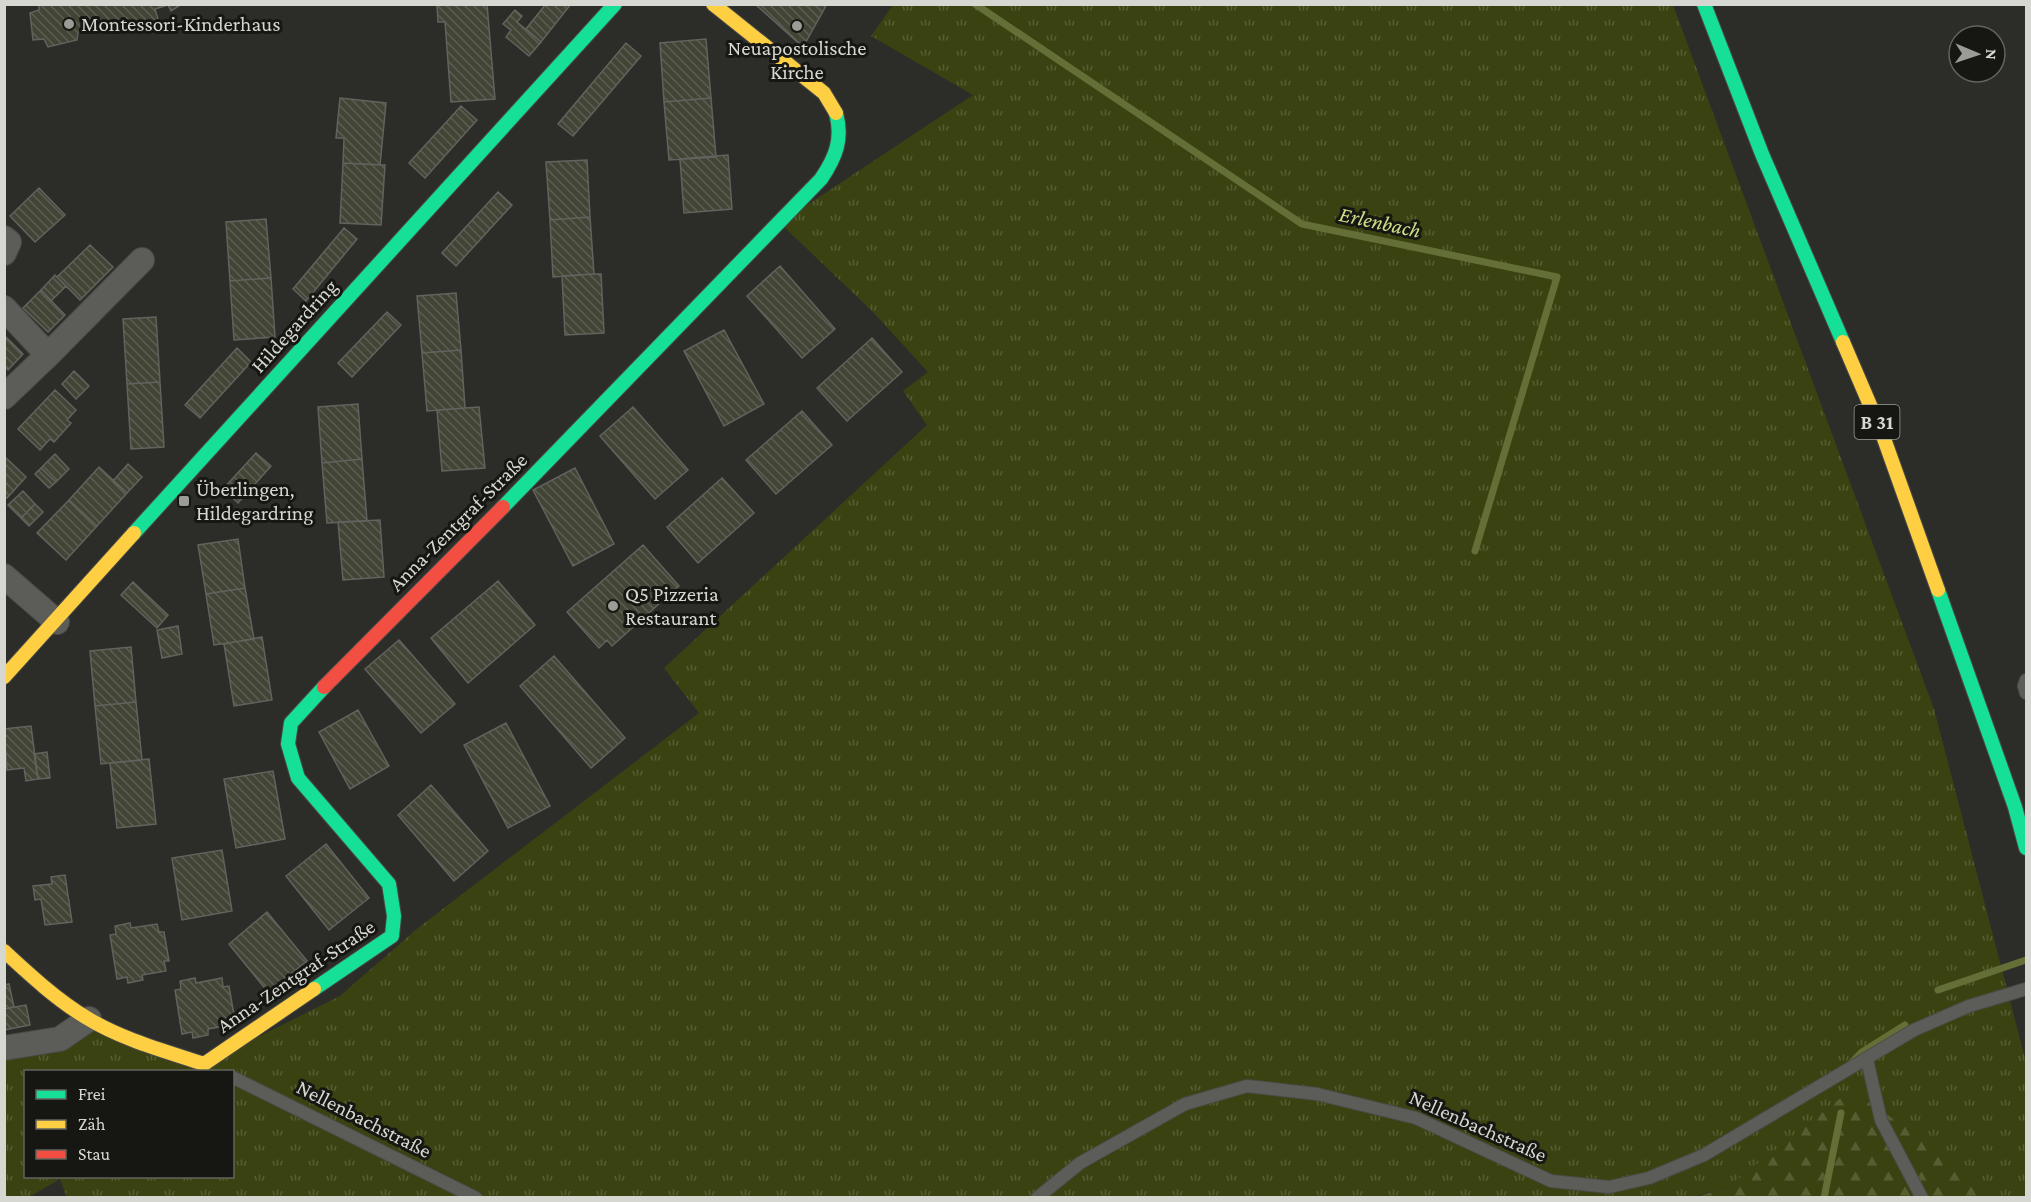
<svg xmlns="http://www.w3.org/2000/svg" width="2031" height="1202" font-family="'Crimson Pro',serif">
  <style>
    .grass { fill: url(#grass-tufts); fill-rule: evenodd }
    .forest { fill: url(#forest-firs) }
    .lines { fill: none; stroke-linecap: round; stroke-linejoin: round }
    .stream { stroke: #646e37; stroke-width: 7 }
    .building { fill: url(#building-back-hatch); stroke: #62635e; stroke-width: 1.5 }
    .lane-casing { stroke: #4a4b47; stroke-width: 14 }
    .street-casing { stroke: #4a4b47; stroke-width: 26 }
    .fast-casing { stroke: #4a4b47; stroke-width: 16 }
    .slow-casing { stroke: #4a4b47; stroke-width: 16 }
    .jam-casing { stroke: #4a4b47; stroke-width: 16 }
    .lane { stroke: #5c5d59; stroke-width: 12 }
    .street { stroke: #5c5d59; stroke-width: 24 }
    .fast { stroke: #16e098; stroke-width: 14 }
    .slow { stroke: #ffcf43; stroke-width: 14 }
    .jam { stroke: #f24e42; stroke-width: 14 }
    .poi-dot { fill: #9a9c96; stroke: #161712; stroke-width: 2 }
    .labels { text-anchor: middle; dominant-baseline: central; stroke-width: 6; stroke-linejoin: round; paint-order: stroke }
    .shield { fill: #161712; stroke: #9c9d98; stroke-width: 1.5 }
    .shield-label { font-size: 20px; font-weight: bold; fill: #d6d7d1 }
    .poi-label { font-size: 21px; fill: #d6d7d1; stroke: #161712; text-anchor: start }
    .street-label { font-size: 21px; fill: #d6d7d1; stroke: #161712 }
    .water-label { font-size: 22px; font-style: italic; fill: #cfdf86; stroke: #161712 }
  </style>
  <defs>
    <pattern id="grass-tufts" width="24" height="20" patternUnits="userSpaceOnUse" patternTransform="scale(1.5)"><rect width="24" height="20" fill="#3b4211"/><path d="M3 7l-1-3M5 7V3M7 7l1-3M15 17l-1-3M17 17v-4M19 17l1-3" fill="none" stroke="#575d33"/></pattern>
    <pattern id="forest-firs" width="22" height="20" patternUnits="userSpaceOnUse" patternTransform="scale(1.5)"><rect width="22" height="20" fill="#3b4211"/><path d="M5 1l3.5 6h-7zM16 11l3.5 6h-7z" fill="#575d33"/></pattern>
    <pattern id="building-back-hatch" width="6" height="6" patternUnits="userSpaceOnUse" patternTransform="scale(1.5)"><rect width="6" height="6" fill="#424436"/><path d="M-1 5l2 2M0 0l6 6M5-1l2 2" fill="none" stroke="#5d5e52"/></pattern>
  </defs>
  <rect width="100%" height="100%" fill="#2c2d28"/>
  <path class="grass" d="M893,5H1673L1934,709L2026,1062V1197H2000L1990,1185L1851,1091L1728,1187L1693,1197L67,1198L60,1179L29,1197H5L4,1048L89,1019L204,1064L340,996L418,928L699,713L664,668L927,425L903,391L928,372L871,310L780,223L973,95L871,36ZM26,1072H232V1176H26Z"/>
  <path class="forest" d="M1851,1090L1990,1185L2000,1197L1693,1198L1728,1187Z"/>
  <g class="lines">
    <path class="stream" d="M975,4L1302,224L1557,277L1475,551
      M1938,990L2026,960
      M1851,1063L1862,1052L1905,1025
      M1824,1198L1841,1113"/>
  </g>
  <path class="building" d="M39,4H182L171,11L168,5L155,9L158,19L132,29L127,18L78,32L77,40L48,47L44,39L33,40L30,13L39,10Z
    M437,4H487L495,99L451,102L445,22H438Z
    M546,4H571L541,42L526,29Z
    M755,4H827L803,47Z
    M515,10L522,16L517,22L541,42L529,56L506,37L511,30L503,24Z
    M706,39L711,98L664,102L660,43Z
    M626,43L641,56L573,136L558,124Z
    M340,98L386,103L380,165L343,163L344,138H336Z
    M711,98L716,157L669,160L664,102Z
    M461,106L477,120L425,178L409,163Z
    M728,155L732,209L684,213L680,159Z
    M587,160L590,217L550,220L546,162Z
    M343,163L385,165L381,225L340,223Z
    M39,188L65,215L35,242L10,216Z
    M498,192L512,205L456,266L442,253Z
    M590,217L594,274L553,277L550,220Z
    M266,219L271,278L230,281L226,222Z
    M344,228L357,239L306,301L293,289Z
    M90,245L113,267L80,300L57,277Z
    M780,266L835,329L802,358L747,296Z
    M594,274H601L604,333L565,335L562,276Z
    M55,275L66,286L51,301L41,290Z
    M271,278L275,337L234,340L230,281Z
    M41,290L65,315L48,332L23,308Z
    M456,293L461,350L422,353L417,296Z
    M387,312L401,325L352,377L338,363Z
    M156,317L160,382L127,384L123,319Z
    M724,330L764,404L724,426L684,351Z
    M4,335L23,354L8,370L4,366Z
    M872,338L902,372L847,421L817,388Z
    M237,348L251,362L200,418L185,405Z
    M461,350L465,408L427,411L422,353Z
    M74,371L89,386L76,399L62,384Z
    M160,382L164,447L131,449L127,384Z
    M55,390L76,410L67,420L71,423L54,442L50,439L40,450L18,429Z
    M358,404L362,459L322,463L318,407Z
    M479,407L485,468L442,471L437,410Z
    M633,407L688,470L655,499L600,436Z
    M802,411L832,445L776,494L746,460Z
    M256,453L271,466L238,503L223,489Z
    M55,454L69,469L56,482L41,468Z
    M4,456L26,477L7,498L4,496Z
    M362,459L367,521L327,523L322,463Z
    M128,464L142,477L127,493L113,481Z
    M99,467L127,493L97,526L69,500Z
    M41,468L56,482L49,488L35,474Z
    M575,468L614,544L573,566L533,490Z
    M722,478L754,513L698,563L667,527Z
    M23,491L35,504L21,518L8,505Z
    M69,500L97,526L66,560L37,533Z
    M35,504L43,512L29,526L21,518Z
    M380,520L384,577L343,580L338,522Z
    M238,539L245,588L206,594L198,545Z
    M643,545L679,586L612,646L607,640L599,648L567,612Z
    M498,581L535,625L468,683L431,638Z
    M133,582L168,615L157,628L121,595Z
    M245,588L254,639L214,645L206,594Z
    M178,626L182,654L162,658L157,630Z
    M262,637L272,700L234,706L224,644Z
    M399,640L455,704L421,733L365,669Z
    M131,647L136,702L95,706L90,651Z
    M554,656L625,738L591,768L520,686Z
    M136,702L142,760L101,764L95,706Z
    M358,710L389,766L350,789L319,732Z
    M506,723L550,806L508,828L464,745Z
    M31,726L38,779L26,781L24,768L7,770L4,729Z
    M47,752L50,778L38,779L34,754Z
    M149,759L156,824L117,828L110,763Z
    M273,771L285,839L236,848L224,779Z
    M431,785L488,851L454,881L398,815Z
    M326,844L369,898L329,930L286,876Z
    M222,850L232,911L182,920L172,858Z
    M65,875L72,922L45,925L41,899L35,900L33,886L52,884L51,877Z
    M267,912L307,961L268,992L229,944Z
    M130,923L131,928L157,924L159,932H164L169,961H164L166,971L142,975L143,980L128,983L127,977L117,979L110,935L116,934L115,926Z
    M195,978L196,983L222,978L223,987L229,986L234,1015L229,1016L231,1025L208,1029V1035L193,1038L192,1032L182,1034L175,990L181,989L180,981Z
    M9,984L14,1007L4,1009V985Z
    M26,1005L30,1025L4,1030V1009Z"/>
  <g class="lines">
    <g class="lane-casing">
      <path id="lane" d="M2026,680L2024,686L2026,693
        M1867,1060L1881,1120L1922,1198
        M232,1077L476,1198
        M1037,1198L1080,1163L1185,1104L1247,1086L1317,1094L1416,1118L1551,1181L1609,1187L1649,1178L1704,1155L1914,1030L1969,1006L2026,989"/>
    </g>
    <g class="street-casing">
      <path id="street" d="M4,238L9,242L4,253
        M4,308L48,355L4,397
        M48,355L142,260
        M4,576L57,622
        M4,1048L60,1039L89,1019"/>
    </g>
    <g class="fast-casing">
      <path id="fast" d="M1704,4L1762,154L1843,342
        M503,507L821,179C836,157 843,139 836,113
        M134,533L615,4
        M1938,590L2015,807L2026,848
        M314,989L392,936L394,916L389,884L298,778L288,744L291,723L324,687"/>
    </g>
    <g class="slow-casing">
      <path id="slow" d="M713,4L824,93L836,113
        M1843,342L1882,433L1938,590
        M4,677L134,533
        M4,951C30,975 57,1000 87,1018C123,1040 165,1051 204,1064L314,989"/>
    </g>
    <g class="jam-casing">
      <path id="jam" d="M324,687L503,507"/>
    </g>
    <use href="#lane" class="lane"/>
    <use href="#street" class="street"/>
    <use href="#fast" class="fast"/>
    <use href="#slow" class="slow"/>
    <use href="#jam" class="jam"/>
  </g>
  <g class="poi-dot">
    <circle cx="69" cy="24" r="6"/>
    <circle cx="797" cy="26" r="6"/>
    <rect x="178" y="495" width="12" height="12" rx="3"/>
    <circle cx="613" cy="606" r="6"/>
  </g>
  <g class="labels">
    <rect class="shield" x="1854.5" y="405" width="45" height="34" rx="4.5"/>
    <g class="shield-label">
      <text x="1877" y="422">B 31</text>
    </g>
    <g class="poi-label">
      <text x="81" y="24">Montessori-Kinderhaus</text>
      <text x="797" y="48" text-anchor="middle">Neuapostolische<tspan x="797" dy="24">Kirche</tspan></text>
      <text x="196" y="489">Überlingen,<tspan x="196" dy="24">Hildegardring</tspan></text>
      <text x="625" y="594">Q5 Pizzeria<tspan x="625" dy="24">Restaurant</tspan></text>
    </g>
    <g class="street-label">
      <text transform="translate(294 326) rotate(-48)">Hildegardring</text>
      <text transform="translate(458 522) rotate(-45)">Anna-Zentgraf-Straße</text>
      <text transform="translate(296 976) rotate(-34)">Anna-Zentgraf-Straße</text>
      <text transform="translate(364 1119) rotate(27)">Nellenbachstraße</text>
      <text transform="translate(1478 1126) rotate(24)">Nellenbachstraße</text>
    </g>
    <g class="water-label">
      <text transform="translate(1380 222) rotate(12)">Erlenbach</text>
    </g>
  </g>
  <rect width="2031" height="1202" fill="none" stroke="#d6d7d1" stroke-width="12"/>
  <rect x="24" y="1070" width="210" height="108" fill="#161712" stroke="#63645e" stroke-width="1.5"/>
  <rect x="36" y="1090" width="30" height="9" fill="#16e098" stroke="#63645e" stroke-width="1.5"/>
  <text x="78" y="1100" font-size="18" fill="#d6d7d1">Frei</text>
  <rect x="36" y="1120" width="30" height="9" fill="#ffcf43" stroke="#63645e" stroke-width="1.5"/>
  <text x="78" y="1130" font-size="18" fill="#d6d7d1">Zäh</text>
  <rect x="36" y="1150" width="30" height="9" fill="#f24e42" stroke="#63645e" stroke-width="1.5"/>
  <text x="78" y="1160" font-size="18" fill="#d6d7d1">Stau</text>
  <g transform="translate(1977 54) rotate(92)"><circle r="28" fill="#161712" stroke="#63645e" stroke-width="1.5"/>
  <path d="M0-4.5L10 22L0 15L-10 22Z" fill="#9a9c96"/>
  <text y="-9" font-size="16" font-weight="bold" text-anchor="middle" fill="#d6d7d1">N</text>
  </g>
</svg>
